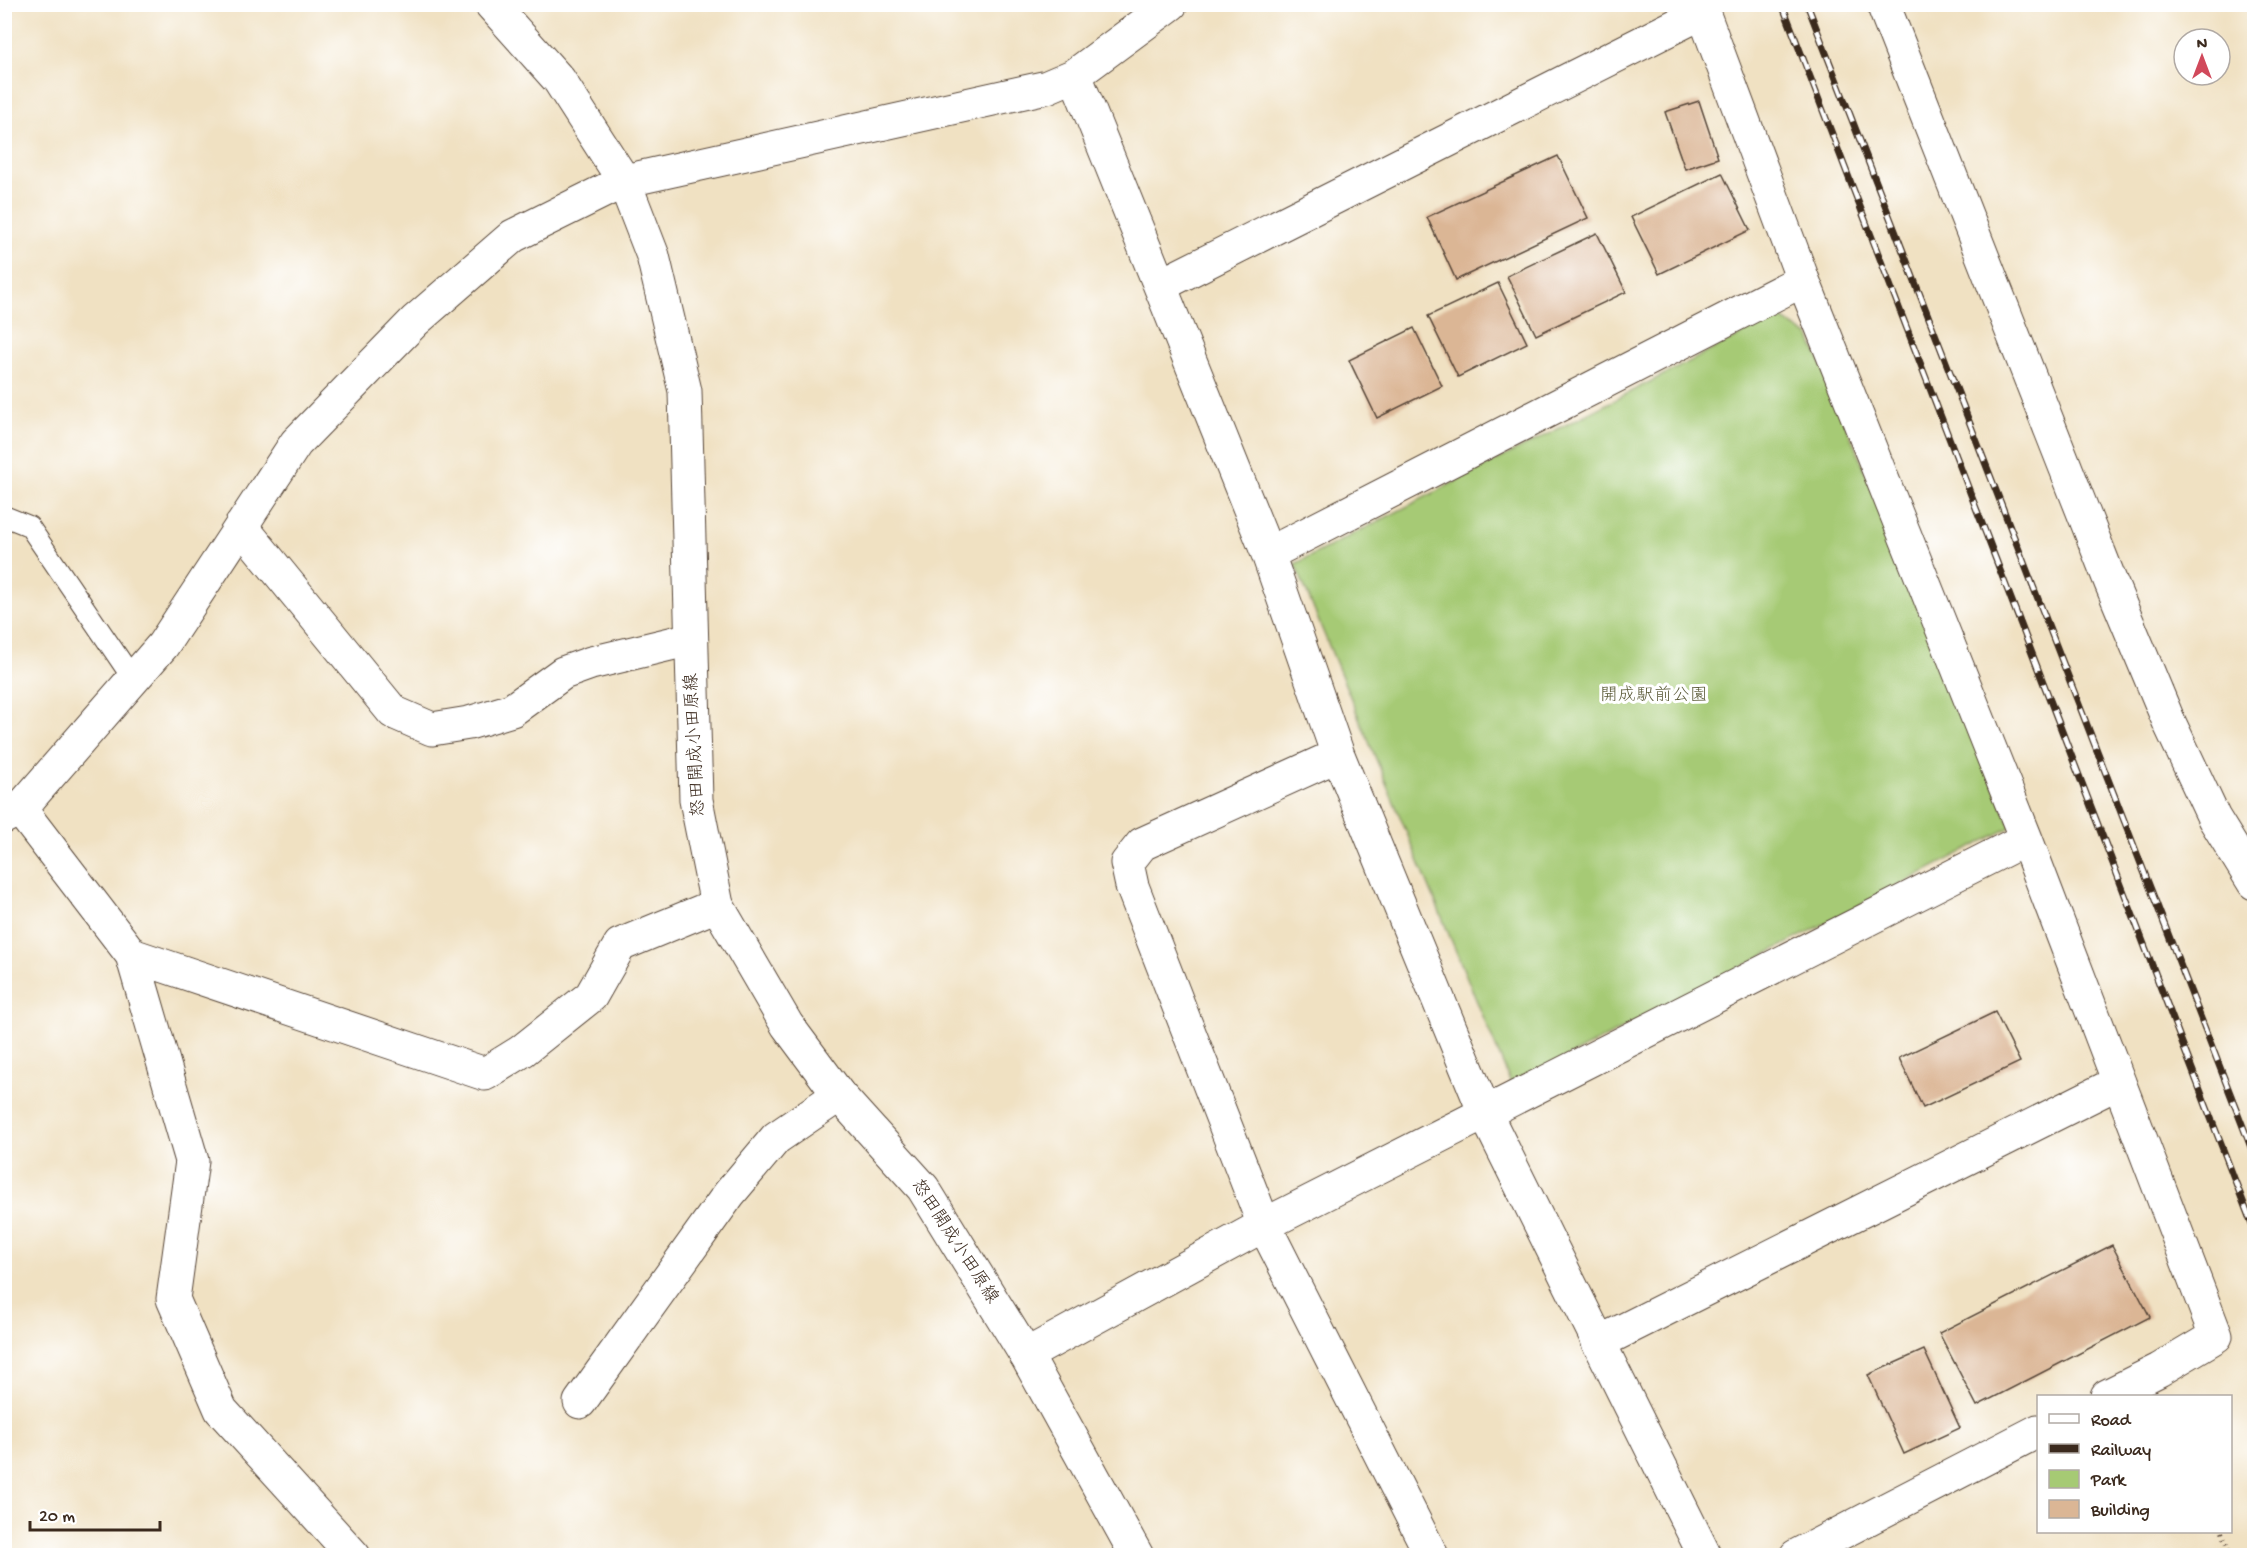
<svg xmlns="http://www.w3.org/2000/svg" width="2259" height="1560" font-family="'Gochi Hand','Klee One',sans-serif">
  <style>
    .green { fill: #a6ca74; stroke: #707a49; stroke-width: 1.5 }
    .building { fill: #dbb695 }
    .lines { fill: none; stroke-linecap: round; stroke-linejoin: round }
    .lane-casing { stroke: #564537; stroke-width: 22 }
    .street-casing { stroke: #564537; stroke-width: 35 }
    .secondary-casing { stroke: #564537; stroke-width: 35 }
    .path { stroke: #564537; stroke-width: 4; stroke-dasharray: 1.5 4.5; stroke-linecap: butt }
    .lane { stroke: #fff; stroke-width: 20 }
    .street { stroke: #fff; stroke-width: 33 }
    .secondary { stroke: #fff; stroke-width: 33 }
    .rail-casing { stroke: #3b2a1e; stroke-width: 7 }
    .rail { stroke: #fff; stroke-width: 4.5; stroke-dasharray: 14; stroke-linecap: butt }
    .labels { text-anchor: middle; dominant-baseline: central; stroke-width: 6; stroke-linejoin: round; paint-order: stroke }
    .park-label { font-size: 18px; fill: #5b5a38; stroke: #fff }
    .street-label { font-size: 18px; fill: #3b2a1e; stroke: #fff }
  </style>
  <rect width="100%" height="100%" fill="#fff"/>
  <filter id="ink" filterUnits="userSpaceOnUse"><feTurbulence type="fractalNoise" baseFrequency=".0167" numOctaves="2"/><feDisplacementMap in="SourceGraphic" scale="12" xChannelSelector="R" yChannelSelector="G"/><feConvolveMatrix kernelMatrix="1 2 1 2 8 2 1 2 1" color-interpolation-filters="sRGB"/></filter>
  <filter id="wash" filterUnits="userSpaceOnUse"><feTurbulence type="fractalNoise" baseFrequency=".008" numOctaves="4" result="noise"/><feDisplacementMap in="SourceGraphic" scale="24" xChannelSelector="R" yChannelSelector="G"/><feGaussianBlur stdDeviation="1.35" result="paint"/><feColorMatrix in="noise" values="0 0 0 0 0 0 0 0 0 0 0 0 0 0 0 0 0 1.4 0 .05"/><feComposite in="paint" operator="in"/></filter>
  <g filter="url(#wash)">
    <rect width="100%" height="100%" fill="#f0e1c2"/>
    <path class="green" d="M1778,316L1810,337L2011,827L1512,1086L1295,564Z"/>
    <g id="blocks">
      <path class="building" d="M1699,101L1718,158L1685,169L1665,112Z
        M1558,156L1588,218L1456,280L1427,217Z
        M1722,173L1750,230L1659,274L1631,217Z
        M1597,233L1626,292L1536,335L1507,276Z
        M1498,283L1527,343L1458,377L1428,316Z
        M1414,328L1442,386L1377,418L1349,360Z
        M1995,1012L2020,1062L1923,1108L1899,1058Z
        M2112,1245L2150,1317L1977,1406L1939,1333Z
        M1924,1350L1960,1428L1904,1454L1868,1375Z"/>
    </g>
  </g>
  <g filter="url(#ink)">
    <use href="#blocks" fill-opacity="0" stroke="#564537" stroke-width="1.5"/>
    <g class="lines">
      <g class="lane-casing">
        <path id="lane" d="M4,516L29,526L133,679"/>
      </g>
      <g class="street-casing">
        <path id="street" d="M1700,4L1803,280L2026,839L2216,1336L2159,1370L2107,1396
          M1075,75L1268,554L1338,755L1485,1113L1705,1556
          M1161,285L1703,12
          M241,526L393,712L432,729L469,723L512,710L563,673L591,663L691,639
          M1268,554L1803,280
          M1338,755L1142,844L1127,863L1132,886L1264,1225L1432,1556
          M20,809L132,955L192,1161L173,1299L221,1410L354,1556
          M4,817L20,809L163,645L296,443L415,321L513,236L624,181L1047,87L1075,75L1171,4
          M132,955L485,1074L522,1051L591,996L620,945L717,905
          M1598,1343L2119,1082
          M1026,1355L1264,1225L2026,839
          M580,1402L729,1194L776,1138L839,1095
          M1796,1556L2038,1431"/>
      </g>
      <g class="secondary-casing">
        <path id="secondary" d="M491,4L559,80L624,181L653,256L685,391L696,800L717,905L787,1025L839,1095L923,1188L1026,1355L1137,1556
          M1883,4L2111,583L2169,722L2214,818L2254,883"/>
      </g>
      <path class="path" d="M2222,1532L2231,1556"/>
      <use href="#lane" class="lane"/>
      <use href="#street" class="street"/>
      <use href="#secondary" class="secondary"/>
      <g class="rail-casing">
        <path id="rail" d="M1782,4L2254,1230
          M1807,4L2254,1155"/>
      </g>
      <use href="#rail" class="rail"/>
    </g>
  </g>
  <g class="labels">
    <g class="park-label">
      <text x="1654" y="696">開成駅前公園</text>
    </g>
    <g class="street-label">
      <text transform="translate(696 745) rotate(-93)">怒田開成小田原線</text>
      <text transform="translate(954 1242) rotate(57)">怒田開成小田原線</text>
    </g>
  </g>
  <rect width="2259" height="1560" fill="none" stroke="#fff" stroke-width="24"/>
  <rect x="2037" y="1395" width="195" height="138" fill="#ffffff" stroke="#b1aaa5" stroke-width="1.5"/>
  <rect x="2049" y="1414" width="30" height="9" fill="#ffffff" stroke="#b1aaa5" stroke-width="1.5"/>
  <text x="2091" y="1425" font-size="18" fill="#3b2a1e">Road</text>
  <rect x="2049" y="1444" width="30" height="9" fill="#3b2a1e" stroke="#b1aaa5" stroke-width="1.5"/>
  <text x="2091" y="1455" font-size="18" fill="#3b2a1e">Railway</text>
  <rect x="2049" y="1470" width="30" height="18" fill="#a6ca74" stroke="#b1aaa5" stroke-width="1.5"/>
  <text x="2091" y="1485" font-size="18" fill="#3b2a1e">Park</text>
  <rect x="2049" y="1500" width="30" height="18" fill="#dbb695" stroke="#b1aaa5" stroke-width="1.5"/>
  <text x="2091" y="1515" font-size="18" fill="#3b2a1e">Building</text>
  <g transform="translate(2202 57)"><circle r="28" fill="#ffffff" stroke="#b1aaa5" stroke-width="1.5"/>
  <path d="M0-4.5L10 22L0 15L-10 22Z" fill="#d1495b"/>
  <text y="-9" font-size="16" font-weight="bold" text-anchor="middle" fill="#3b2a1e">N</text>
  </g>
  <path d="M30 1521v9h130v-9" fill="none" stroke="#3b2a1e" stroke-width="3"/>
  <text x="39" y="1521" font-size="18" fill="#3b2a1e" stroke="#ffffff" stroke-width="4.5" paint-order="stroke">20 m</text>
</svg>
